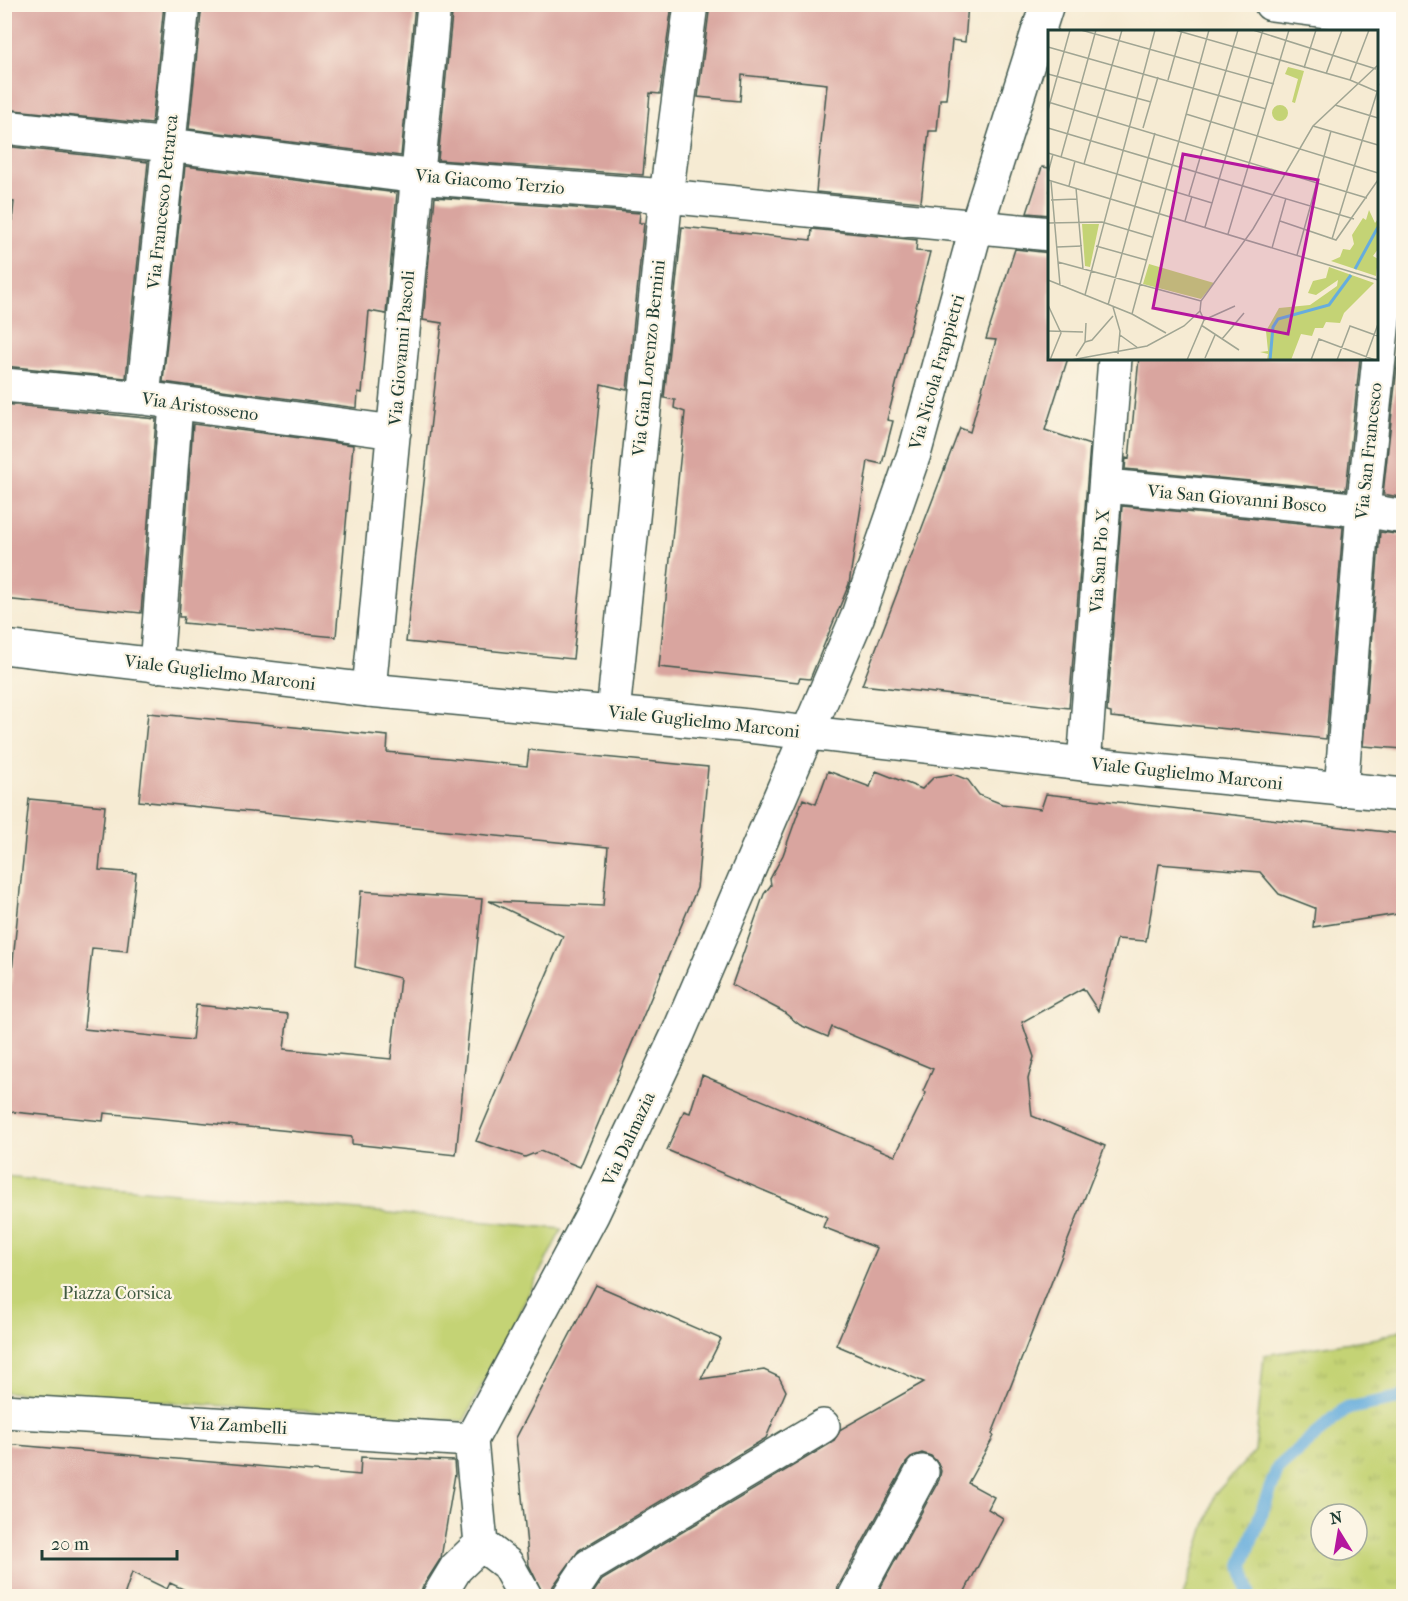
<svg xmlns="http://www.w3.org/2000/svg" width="1408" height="1601" font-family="'IM FELL French Canon',serif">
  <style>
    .grass { fill: url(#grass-tufts); stroke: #728854; stroke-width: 1.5; fill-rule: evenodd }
    .park { fill: #c4d375; stroke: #728854; stroke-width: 1.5 }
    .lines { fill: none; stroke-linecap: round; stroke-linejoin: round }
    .stream { stroke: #66addd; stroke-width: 14 }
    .building { fill: #d9a59f }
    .minor-casing { stroke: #3f574c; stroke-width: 36 }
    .tertiary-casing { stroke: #3f574c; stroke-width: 36 }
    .primary-casing { stroke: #3f574c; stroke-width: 36 }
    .minor { stroke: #fff; stroke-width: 33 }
    .tertiary { stroke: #fff; stroke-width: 33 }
    .primary { stroke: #fff; stroke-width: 33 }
    .labels { text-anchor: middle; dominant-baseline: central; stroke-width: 4.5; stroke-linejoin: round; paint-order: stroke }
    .street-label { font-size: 18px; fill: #1f3d34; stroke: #fcf5e5 }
    .park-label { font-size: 18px; fill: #405b41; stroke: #fcf5e5 }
    .inset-river { fill: none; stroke: #66addd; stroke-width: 3 }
    .inset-road { fill: none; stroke: #a0a593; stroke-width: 1.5 }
    .view { fill: #b5179e; fill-opacity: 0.15; stroke: #b5179e; stroke-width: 3 }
    .inset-edge { fill: none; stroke: #1f3d34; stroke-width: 3 }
  </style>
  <defs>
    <pattern id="grass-tufts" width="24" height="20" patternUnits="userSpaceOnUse" patternTransform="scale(1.5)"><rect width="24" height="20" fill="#c4d375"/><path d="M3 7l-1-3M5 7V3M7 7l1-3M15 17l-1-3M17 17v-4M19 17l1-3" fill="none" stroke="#a8b666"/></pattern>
  </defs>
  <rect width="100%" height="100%" fill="#fcf5e5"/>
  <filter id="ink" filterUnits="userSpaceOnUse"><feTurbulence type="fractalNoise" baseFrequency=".0167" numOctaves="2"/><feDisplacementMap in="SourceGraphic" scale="12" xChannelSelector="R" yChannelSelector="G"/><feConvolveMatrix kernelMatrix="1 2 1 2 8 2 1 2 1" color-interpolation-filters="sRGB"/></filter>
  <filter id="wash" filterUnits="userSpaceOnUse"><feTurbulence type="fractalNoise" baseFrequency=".008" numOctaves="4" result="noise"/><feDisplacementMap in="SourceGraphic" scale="24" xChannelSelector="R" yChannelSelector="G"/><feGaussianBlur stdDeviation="1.35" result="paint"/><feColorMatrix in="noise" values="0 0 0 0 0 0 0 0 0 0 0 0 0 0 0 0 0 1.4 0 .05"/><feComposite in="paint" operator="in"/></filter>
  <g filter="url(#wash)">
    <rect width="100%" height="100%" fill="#f6ebd3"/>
    <path class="grass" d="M1403,1329V1596H1183L1215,1494L1255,1451L1264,1355L1378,1338ZM1321,1514H1357V1550H1321Z"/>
    <path class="park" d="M4,1177L562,1229L464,1421L5,1392Z"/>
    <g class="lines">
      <path class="stream" d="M1249,1596L1242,1565L1278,1468L1345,1409L1404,1397"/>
    </g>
    <g id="blocks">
      <path class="building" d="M4,4H164L152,124L4,109Z
        M202,4H415L401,156L189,129Z
        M453,4H672L660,94L650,93L643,175L438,160Z
        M968,4L965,42L952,40L946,99H940L937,131H929L921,202L816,192L827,84L742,75L740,101L698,97L710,5Z
        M4,146L148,162L126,378L4,366V298L14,202L4,201Z
        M185,166L397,193L386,314L369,311L362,393L358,392L357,408L163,382Z
        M1042,167L1050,168V215L1027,213Z
        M435,197L640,213L639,223H644L627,390L601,384L573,659L406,642L442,323L423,320Z
        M682,227L811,240L812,229L917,240L916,251L930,252L887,420L893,421L882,464L868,461L849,584L810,679L800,678L798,682L659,667L685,412L674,408L675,400L664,398Z
        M1015,249L1050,253V358H1068L1045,430L1090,445L1069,708L862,685L960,428L970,432L996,340L986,339Z
        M1139,358H1360L1346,490L1125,469L1126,458L1129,459Z
        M1398,358H1404V498L1383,494Z
        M4,404L156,419L141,613L4,599Z
        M193,424L353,445L336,637L183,623L184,617H179Z
        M1122,506L1343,527L1326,739L1111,717V713L1107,712Z
        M1380,532L1404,535V749L1363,746Z
        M148,713L388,736L387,752L527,766L529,750L708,767L697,888L580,1167L540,1151L525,1157L476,1141L563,936L489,901L603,906L608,847L139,801Z
        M828,771L870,787L876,771L922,789L934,777L953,774L968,780L979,795L1002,804L1041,809L1046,794L1404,834V913L1313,927L1315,908L1279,894L1260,872L1159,864L1146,941L1117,939L1098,1011L1083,988L1022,1022L1034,1057L1028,1079L1032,1116L1105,1146L992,1434L994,1436L968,1483L994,1497L988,1509L1003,1518L964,1593L939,1596H876L939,1480L941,1471L938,1463L931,1456L922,1453L913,1456L906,1463L838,1587L836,1596H591L602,1580L833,1442L841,1429L924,1382L836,1345L877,1248L823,1227L827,1217L667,1150L684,1111L690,1113L702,1075L895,1156L926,1093L923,1091L933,1069L832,1027L828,1037L800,1025L782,1011L732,985L764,894L771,885L770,879L783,855L803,799L816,804Z
        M29,799L105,806L99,870L136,873L127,951L92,948L84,1029L192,1040L196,1005L288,1014L284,1049L391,1059L400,978L355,967L361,891L482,899L456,1155L352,1144V1137L104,1113L103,1121L4,1111V1052Z
        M596,1285L721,1339L701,1379L764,1370L779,1377L786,1391L766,1438L579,1550L553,1586L551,1596H544L529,1565L516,1438Z
        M4,1444L360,1475L361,1457L454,1461L455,1474L441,1558L423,1586L420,1596H198L170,1583L167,1589L132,1572L124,1596H4Z"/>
    </g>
  </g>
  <g filter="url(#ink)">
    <use href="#blocks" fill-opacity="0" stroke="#3f574c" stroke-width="1.5"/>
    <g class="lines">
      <g class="minor-casing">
        <path id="minor" d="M1271,4L1404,21
          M4,127L169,145L418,177L666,196L1050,234
          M4,385L143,398L394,432
          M143,398L183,4
          M1106,486L1363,510L1404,517
          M156,666L176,404
          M369,690L434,4
          M613,713L666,196L691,4
          M1084,764L1115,358
          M1341,790L1363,510L1389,263L1394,4
          M4,1411L471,1440
          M481,1544L471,1440L592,1215L678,1034L808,732
          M481,1544L507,1564L525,1596
          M439,1596L456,1568L481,1544
          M569,1596L589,1566L823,1426
          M855,1596L922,1472"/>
      </g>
      <g class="tertiary-casing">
        <path id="tertiary" d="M808,732L857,618L915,451L977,225L1047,4"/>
      </g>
      <g class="primary-casing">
        <path id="primary" d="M4,647L369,690L739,725L1084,764L1404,795"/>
      </g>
      <use href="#minor" class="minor"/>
      <use href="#tertiary" class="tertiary"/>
      <use href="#primary" class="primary"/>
    </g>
  </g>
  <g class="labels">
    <g class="street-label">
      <text transform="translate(490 182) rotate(5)">Via Giacomo Terzio</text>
      <text transform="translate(163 202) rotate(-84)">Via Francesco Petrarca</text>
      <text transform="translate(402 348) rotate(-85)">Via Giovanni Pascoli</text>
      <text transform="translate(649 358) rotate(-84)">Via Gian Lorenzo Bernini</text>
      <text transform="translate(937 372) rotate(-74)">Via Nicola Frappietri</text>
      <text transform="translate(200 407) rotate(8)">Via Aristosseno</text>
      <text transform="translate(1369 451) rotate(-84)">Via San Francesco</text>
      <text transform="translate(1237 499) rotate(5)">Via San Giovanni Bosco</text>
      <text transform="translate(1100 561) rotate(-86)">Via San Pio X</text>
      <text transform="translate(220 673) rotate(7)">Viale Guglielmo Marconi</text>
      <text transform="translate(704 722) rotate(6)">Viale Guglielmo Marconi</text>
      <text transform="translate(1187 774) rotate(6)">Viale Guglielmo Marconi</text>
      <text transform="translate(629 1139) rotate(-65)">Via Dalmazia</text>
      <text transform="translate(238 1426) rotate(3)">Via Zambelli</text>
    </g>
    <g class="park-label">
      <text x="117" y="1293">Piazza Corsica</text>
    </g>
  </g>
  <g transform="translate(1048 30)">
    <rect width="330" height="330" fill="#f6ebd3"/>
    <path d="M321,180L327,193L330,189V219L325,226L330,229L328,246L283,231L292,227L295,219L302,220L306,214L304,205L315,188L318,190ZM281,237L326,253L296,283L292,293L278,292L275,298H267L264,306L253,304L243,330H219L220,324L212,322L220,321L218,301L231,278L262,275L289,256L290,250L268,265L260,263L265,251L278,248Z" fill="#c4d375"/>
    <path d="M240,37L256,41L247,73L244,72L250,49L237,44ZM224 83a8 8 0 1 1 16 0a8 8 0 1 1-16 0ZM34,194H51L42,237L37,236ZM101,234L166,253L153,269L95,254Z" fill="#c4d375"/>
    <path class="inset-river" d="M307,239L330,197M222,330L225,297L230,289L281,275L303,245"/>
    <path class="inset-road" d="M33,0L226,54M127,0L302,50L330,62M205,0L328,39M0,17L218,79M256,38L268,0M0,44L103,72M278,44L294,0M120,50L134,0M302,50L321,0M0,72L319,168M287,75L330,88M0,80L22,0M138,84L330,143M265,96L330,115M0,98L306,189M95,98L110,47M0,123L164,173M13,127L48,0M36,134L74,0M0,143L5,124M0,150L330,250M3,151L12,255M21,156L27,131M28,158L35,239M141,165L190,0M3,170L29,169M137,191L144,166M232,191L288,210L330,150M0,193L54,192L104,207M157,197L215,0M180,204L241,0M284,209L330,59M48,216L98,230M9,217L34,216M224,218L238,168M249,225L283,101M10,232L153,271M0,250L84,284L118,303M37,265L107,0M0,275L13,303L2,330M60,275L107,103M65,277L72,301L70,324M152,281L153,271L205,199L265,96L330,35M84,284L161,0M156,290L187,276M153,295L191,320M0,301L35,302M72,305L90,318M174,309L196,283M37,312L44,310L65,286M28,326L37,312L38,293M157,328L167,305M23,330L99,316L136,296L152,281M139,330L156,290L152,281M263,330L271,309L327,330M289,330L302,296L330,306M317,330L330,294"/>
    <path class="view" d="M135,124L270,150L240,304L105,278Z"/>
    <rect width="330" height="330" class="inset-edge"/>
  </g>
  <rect width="1408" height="1601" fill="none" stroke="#fcf5e5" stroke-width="24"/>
  <g transform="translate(1339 1532) rotate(349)"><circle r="28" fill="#fcf5e5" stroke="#a4ab9e" stroke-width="1.5"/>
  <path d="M0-4.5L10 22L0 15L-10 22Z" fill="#b5179e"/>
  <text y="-9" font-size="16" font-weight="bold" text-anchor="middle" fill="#1f3d34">N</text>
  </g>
  <path d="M42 1550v9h135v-9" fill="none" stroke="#1f3d34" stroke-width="3"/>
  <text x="51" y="1550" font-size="18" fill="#1f3d34" stroke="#fcf5e5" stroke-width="4.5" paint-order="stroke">20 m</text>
</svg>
